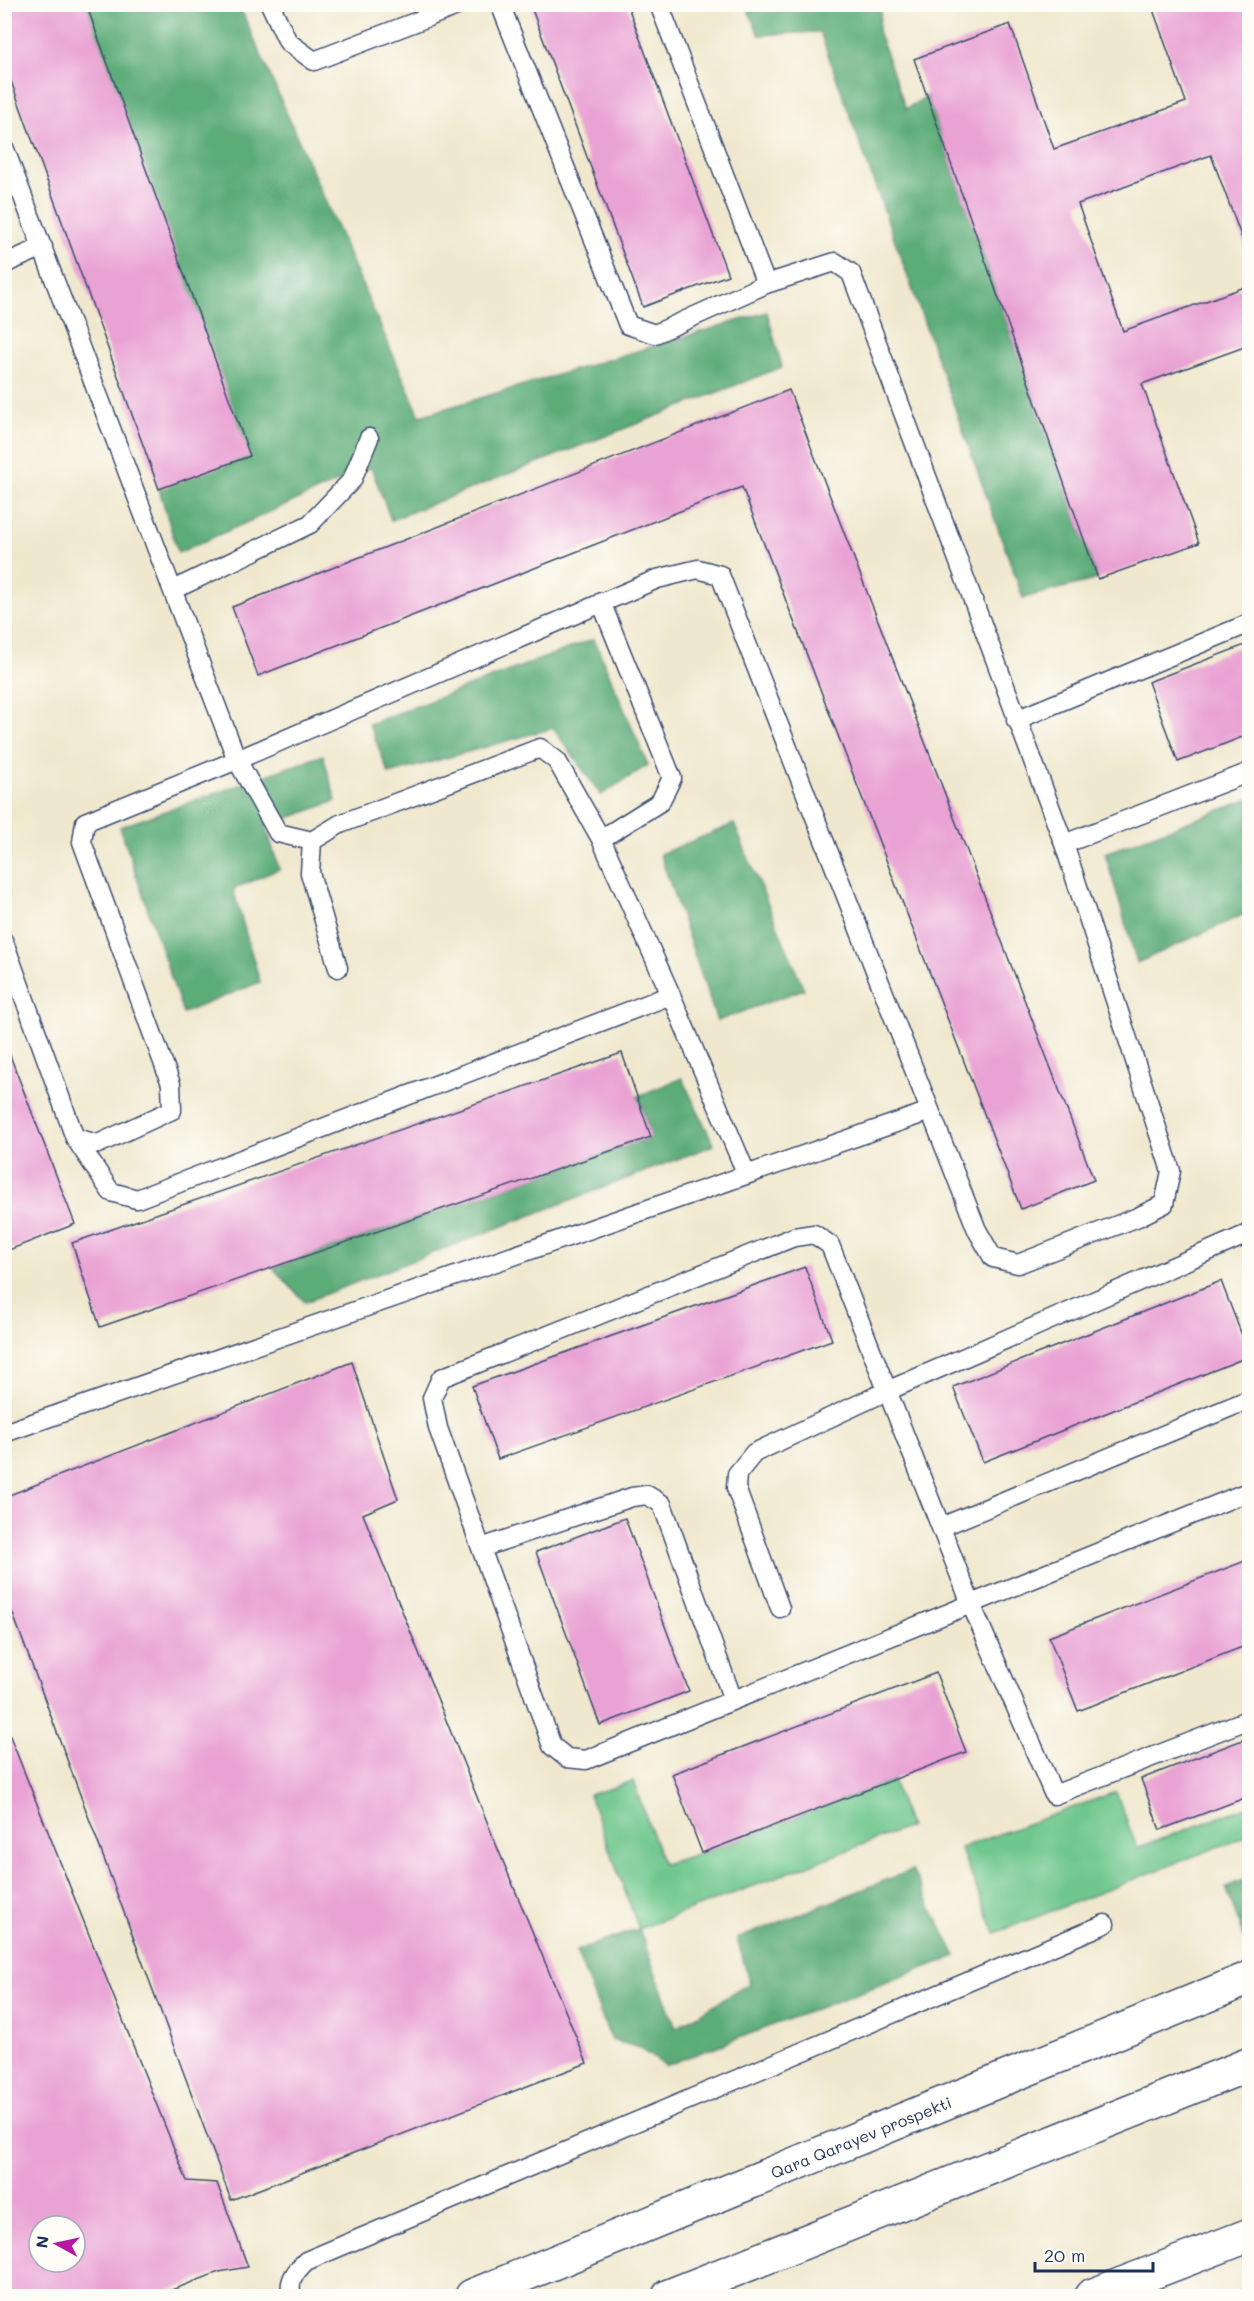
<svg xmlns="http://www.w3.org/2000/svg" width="1254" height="2301" font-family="Mali,sans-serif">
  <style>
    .green { fill: #70c78d; stroke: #467b76; stroke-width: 1.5 }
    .forest { fill: #5cac78; stroke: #3c6e6b; stroke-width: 1.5 }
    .building { fill: #e9a2d4; fill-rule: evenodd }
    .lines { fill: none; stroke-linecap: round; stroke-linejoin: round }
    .lane-casing { stroke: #3b4b6f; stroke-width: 21 }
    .street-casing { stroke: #3b4b6f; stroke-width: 36 }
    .primary-casing { stroke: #3b4b6f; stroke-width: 36 }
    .lane { stroke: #fff; stroke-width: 18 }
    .street { stroke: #fff; stroke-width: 33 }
    .primary { stroke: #fff; stroke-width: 33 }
    .labels { text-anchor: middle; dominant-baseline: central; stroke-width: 5; stroke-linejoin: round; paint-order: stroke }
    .street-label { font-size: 16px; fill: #1b2f5e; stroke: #fdfcf7 }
  </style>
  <rect width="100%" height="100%" fill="#fdfcf7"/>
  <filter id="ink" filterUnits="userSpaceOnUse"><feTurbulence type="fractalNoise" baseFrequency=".0167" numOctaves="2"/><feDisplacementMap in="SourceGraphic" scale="12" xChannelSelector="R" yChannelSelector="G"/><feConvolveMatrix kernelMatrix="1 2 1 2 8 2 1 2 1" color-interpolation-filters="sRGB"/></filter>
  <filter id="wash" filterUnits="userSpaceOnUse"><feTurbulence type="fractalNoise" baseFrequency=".008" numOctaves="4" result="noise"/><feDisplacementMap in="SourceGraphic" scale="24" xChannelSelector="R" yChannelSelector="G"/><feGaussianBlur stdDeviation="1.35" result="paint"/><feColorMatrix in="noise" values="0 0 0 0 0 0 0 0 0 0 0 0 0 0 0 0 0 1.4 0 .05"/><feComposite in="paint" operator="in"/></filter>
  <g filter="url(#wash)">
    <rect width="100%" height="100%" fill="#f0e8ce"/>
    <path class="green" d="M893,1780L909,1827L639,1929L589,1795L633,1781L663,1864L702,1853Z
      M1116,1792L1137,1848L1249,1806V1835L995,1933L960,1848Z"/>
    <path class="forest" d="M86,5H239L420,416L767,312L782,367L391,520L371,467L178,553L159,489Z
      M746,5H882L878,31L906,109L927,96L1098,579L1023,598L820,32L759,35Z
      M594,639L648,765L601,795L553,728L389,774L369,724Z
      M323,755L336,801L266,826L279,869L233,889L260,982L183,1013L120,827Z
      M1249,799V912L1137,963L1105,853Z
      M734,824L804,989L717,1021L660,854Z
      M682,1078L714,1145L305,1302L273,1268L651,1137L638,1096Z
      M912,1870L956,1956L665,2066L640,2048L611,2040L576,1951L639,1929L676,2028L750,1983L737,1939Z
      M1249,1878V1936L1244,1938L1226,1887Z"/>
    <g id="blocks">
      <path class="building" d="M4,4H86L250,456L159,489L4,62Z
        M530,4H627L728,275L643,307Z
        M1151,4H1250V260L1211,155L1078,204L1123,331L1250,285V345L1142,384L1199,543L1098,579L914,59L1010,24L1054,149L1186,102Z
        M789,390L1094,1180L1021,1209L742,487L258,676L232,607Z
        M1250,643V734L1178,762L1148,682Z
        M4,1040L75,1224L4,1252Z
        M622,1053L651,1137L100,1327L72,1243Z
        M805,1267L832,1340L498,1459L472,1386Z
        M1221,1281L1250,1356L983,1462L953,1387Z
        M352,1362L398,1499L363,1514L500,1854L587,2063L231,2200L4,1590V1497Z
        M625,1518L689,1691L600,1725L536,1552Z
        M1250,1559V1644L1078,1711L1049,1637Z
        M936,1673L966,1752L702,1853L672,1774Z
        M4,1721L187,2181L217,2183L248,2267L219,2272L156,2296H4ZM39,2226H75V2262H39Z
        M1250,1737V1796L1160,1830L1141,1779Z"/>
    </g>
  </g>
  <g filter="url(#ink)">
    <use href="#blocks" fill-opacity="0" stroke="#3b4b6f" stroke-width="1.5"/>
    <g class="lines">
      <g class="lane-casing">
        <path id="lane" d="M270,4L288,42L314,61L462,4
          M659,4L766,284
          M4,147L237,760L278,833L312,841
          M4,264L43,247
          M173,590L310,524L352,480L369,438
          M601,602L672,778L660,802L601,839L671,995L746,1173
          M1016,720L1250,623
          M1064,844L1250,772
          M4,942L75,1138L98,1144L172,1110L171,1084L82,842L85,822L237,760L657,579L698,569L720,575L977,1230L993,1258L1018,1264L1138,1217L1164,1204L1171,1171L1064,844L851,273L835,262L766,284L655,334L628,325L500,4
          M338,968L310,873L312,841L340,824L540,748L557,761L601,839
          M75,1138L111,1192L137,1199L671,995
          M4,1433L930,1111
          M1250,1491L586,1760L567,1758L552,1746L438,1428L432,1398L441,1378L794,1237L814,1234L830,1245L971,1604L1054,1795L1250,1719
          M941,1527L1250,1399
          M481,1548L632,1497L647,1495L662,1504L733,1700
          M780,1608L736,1488L737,1474L754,1453L887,1391L1250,1233
          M292,2296C287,2281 296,2271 306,2261L1105,1924"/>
      </g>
      <g class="street-casing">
        <path id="street" d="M1091,2296L1250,2235"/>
      </g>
      <g class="primary-casing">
        <path id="primary" d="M472,2296L1250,1978
          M669,2296L1250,2064"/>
      </g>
      <use href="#lane" class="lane"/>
      <use href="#street" class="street"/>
      <use href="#primary" class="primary"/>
    </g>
  </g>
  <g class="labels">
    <g class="street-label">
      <text transform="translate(861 2137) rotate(-22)">Qara Qarayev prospekti</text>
    </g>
  </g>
  <rect width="1254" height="2301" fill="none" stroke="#fdfcf7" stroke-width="24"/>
  <g transform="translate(57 2244) rotate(278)"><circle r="28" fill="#fdfcf7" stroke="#a3aaba" stroke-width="1.5"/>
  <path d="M0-4.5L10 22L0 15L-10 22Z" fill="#b5179e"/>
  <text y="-9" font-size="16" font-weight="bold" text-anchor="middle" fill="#1b2f5e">N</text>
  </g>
  <path d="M1035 2262v9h118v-9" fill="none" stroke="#1b2f5e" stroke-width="3"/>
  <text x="1044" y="2262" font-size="18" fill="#1b2f5e" stroke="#fdfcf7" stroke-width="4.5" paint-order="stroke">20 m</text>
</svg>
